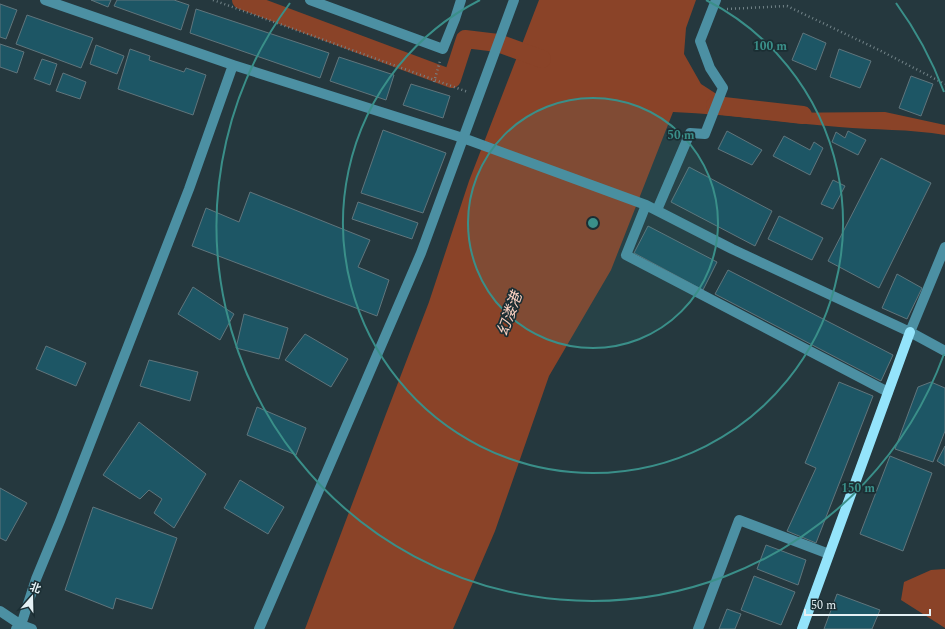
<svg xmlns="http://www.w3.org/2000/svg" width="945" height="629" font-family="Spectral,'Noto Sans SC',serif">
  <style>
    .water { fill: #8a4328 }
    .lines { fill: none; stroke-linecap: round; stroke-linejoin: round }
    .canal { stroke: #8a4328; stroke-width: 18 }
    .building { fill: #1d5665; stroke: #60757c }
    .path { stroke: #738489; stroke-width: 2.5; stroke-dasharray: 1 3; stroke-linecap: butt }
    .minor { stroke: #4c90a3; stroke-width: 10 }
    .major { stroke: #94e4fb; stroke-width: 10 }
    .ring { fill: none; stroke: #3a8f89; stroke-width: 2 }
    .labels { text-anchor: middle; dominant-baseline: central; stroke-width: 3.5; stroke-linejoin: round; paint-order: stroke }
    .water-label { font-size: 15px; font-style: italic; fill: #fdd2c2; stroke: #1b2e33 }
    .centre { fill: #3a8f89; stroke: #1b2e33; stroke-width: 2 }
    .ring-label { font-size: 12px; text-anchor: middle; font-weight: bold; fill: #3a8f89; stroke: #1b2e33; stroke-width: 3.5; stroke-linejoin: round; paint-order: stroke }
  </style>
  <rect width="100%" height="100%" fill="#25383e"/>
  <path class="water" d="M539,0H696L686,28L684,54L701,84L746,113L885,112L945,125V135C910,129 874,130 839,127C784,123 729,114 673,112L611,270L549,376L495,531L453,629H305L386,414L429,302L469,181Z
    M945,569V628L901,600L904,582L931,570Z"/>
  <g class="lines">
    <path class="canal" d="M241,0L452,79L465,39L498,43L542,59
      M715,105L803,115"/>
  </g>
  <path class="building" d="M91,0H111L108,7Z
    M117,0H174L189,5L181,30L114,6Z
    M0,4L17,10L6,39L0,37Z
    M196,9L329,53L320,78L190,33Z
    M27,15L93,38L81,68L16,44Z
    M803,33L826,43L816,70L792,60Z
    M0,44L24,52L17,73L0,67Z
    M96,45L124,56L117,74L90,64Z
    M130,49L150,56L149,60L184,72L186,68L206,75L193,115L118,89Z
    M839,49L871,61L860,88L830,77Z
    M339,57L394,75L386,100L330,81Z
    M42,59L57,64L50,85L34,79Z
    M63,73L86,82L80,99L56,91Z
    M911,76L933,84L921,116L899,108Z
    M411,84L450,96L443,118L403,105Z
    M383,130L446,153L423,213L361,193Z
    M727,131L762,150L752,165L718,149Z
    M848,131L866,140L858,155L832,142L836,132L845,138Z
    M784,136L810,150L814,142L823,148L810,175L773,156Z
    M881,158L931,183L879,288L828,261Z
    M689,167L772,211L755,246L671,202Z
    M833,180L845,186L833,209L821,204Z
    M250,192L370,240L358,267L389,280L377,316L192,246L206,208L239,222Z
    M358,202L418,223L412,239L352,219Z
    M779,216L823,238L812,260L768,239Z
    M648,226L717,262L703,290L634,253Z
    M728,270L893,355L881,381L715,294Z
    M897,274L922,288L907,319L882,308Z
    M193,287L234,314L220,340L178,314Z
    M244,314L288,328L279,359L236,348Z
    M305,334L348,359L331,387L285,360Z
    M46,346L86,363L76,386L36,369Z
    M149,360L198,372L190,401L140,386Z
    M839,382L873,396L816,543L787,531L816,468L805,463Z
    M931,382L945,388V431L933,462L895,449L918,387Z
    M257,407L306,428L296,455L247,435Z
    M139,422L206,474L174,528L154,513L162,499L149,490L140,499L103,475Z
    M945,446V466L937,461Z
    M890,456L932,473L903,551L860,534Z
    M240,480L284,507L268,534L224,508Z
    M0,488L27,503L6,541L0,538Z
    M93,507L177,538L152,609L116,598L113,609L65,590Z
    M766,545L806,560L798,585L757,569Z
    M754,576L795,592L781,625L741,610Z
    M837,594L880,610L872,629H824Z
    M727,609L741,614L735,629H719Z"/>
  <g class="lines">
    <path class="path" d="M213,0L468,92
      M727,9L787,6L879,50L945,84
      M434,82L440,61"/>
    <path class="minor" d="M45,0L233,65L463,138L646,205L732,249L910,332L945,351
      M310,0L443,49L455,19L461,0
      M646,205L626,255L888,392
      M657,210L690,133L705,134L723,88L710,68L700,41L716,0
      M910,332L945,247
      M0,611L21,625L32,629
      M16,629L21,625L36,579L60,521L189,189L233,65
      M259,629L421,253L514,0
      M698,629L739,520L829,554"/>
    <path class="major" d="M802,629L910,332"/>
  </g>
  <circle cx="593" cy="223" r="125" fill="#3a8f89" fill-opacity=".12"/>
  <g class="ring">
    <circle cx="593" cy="223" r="125"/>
    <path d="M706 0A250 250 0 1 1 480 0"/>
    <path d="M944 354A375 375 0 1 1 290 3M896 3A375 375 0 0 1 944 92"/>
  </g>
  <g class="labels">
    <g class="water-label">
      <text transform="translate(510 314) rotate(-70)">幻溇港</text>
    </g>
  </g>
  <circle cx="593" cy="223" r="6" class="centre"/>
  <g class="ring-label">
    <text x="770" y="50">100 m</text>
    <text x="681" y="139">50 m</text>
    <text x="858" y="492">150 m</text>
  </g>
  <g transform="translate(32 597) rotate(20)" stroke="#1b2e33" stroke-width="3" paint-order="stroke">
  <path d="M0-3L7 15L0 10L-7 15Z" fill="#e5f1f5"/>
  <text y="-6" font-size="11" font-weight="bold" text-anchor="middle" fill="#e5f1f5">北</text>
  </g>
  <path d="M805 609v6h125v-6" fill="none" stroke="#e5f1f5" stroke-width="2"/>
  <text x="811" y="609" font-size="12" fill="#e5f1f5" stroke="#1b2e33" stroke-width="3" paint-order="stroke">50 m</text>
</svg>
